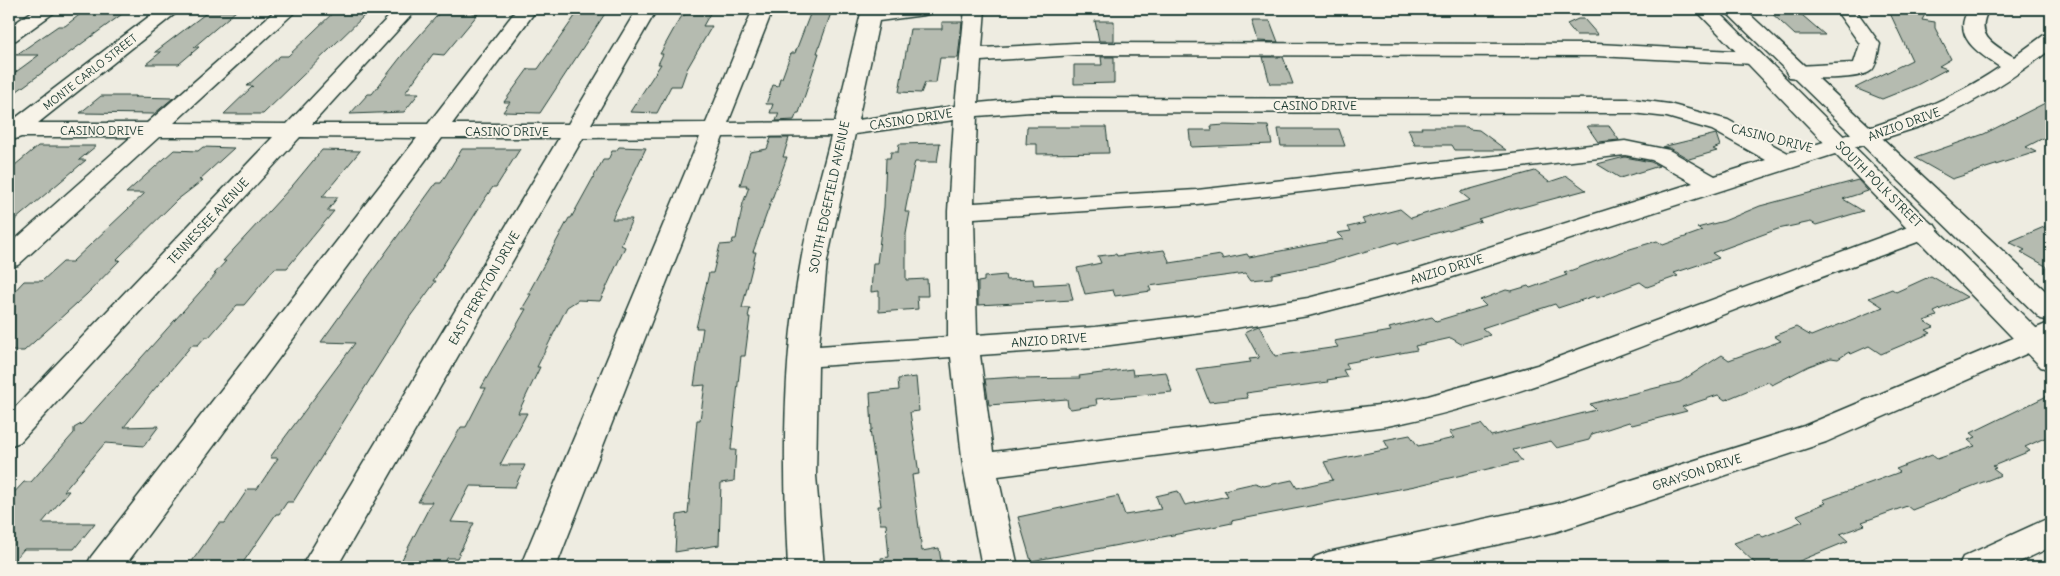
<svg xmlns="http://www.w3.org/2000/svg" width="2060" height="576" font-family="Delius,sans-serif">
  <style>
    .building { fill: #b5bbb0; stroke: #1f3d34 }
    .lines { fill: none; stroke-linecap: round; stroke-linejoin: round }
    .minor-casing { stroke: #1f3d34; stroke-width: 3 }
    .major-casing { stroke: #1f3d34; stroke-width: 3 }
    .minor { fill: #f7f3e8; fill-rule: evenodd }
    .major { fill: #f7f3e8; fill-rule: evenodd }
    .labels { text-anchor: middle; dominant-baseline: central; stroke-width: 4; stroke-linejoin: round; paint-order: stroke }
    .far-street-label { font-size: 11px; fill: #1f3d34; stroke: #f7f3e8 }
    .street-label { font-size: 12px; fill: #1f3d34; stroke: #f7f3e8 }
  </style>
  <rect width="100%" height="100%" fill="#eeece1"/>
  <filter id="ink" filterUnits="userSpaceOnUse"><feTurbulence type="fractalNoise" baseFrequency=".02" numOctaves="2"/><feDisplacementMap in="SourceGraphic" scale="10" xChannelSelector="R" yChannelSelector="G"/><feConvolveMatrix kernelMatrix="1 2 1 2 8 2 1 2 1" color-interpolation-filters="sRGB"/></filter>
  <g filter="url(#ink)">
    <path class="building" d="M87,9H129L9,97V77L39,55H16L58,26H65Z
      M337,9H367L363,13H367L263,114H224L253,86H247L280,56H288Z
      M443,9H476L472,14H478L444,55L433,54L405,93H419L404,112L350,114L368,94H372L404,53Z
      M580,9H608L540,113L503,112L510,102H504L528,69H538Z
      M691,9L712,10L703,26H712L687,69L681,86H671L657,113L630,112L661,64H658L663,54H660L676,25L682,16L689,13Z
      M812,9H829L827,13H831L817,53H819L799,113H797L794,120L776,121L779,113H770L773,104H766L773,85L778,86L780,78H782L791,53H795Z
      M1767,9H1795L1825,35H1795Z
      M1888,9H1928L1922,20L1935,22V28L1951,59L1939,66L1947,69L1917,85L1882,99L1855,88L1912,60Z
      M209,11H236L194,47H199L179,64H146L161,52H155Z
      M1578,19H1584L1598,35H1576L1567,24Z
      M1095,21H1114V41H1099Z
      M1252,21H1270L1278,42L1258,41Z
      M942,22H962L958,58H940L936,83H925L921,93L899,92L910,29H942Z
      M1101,57H1114V83L1074,84V65H1102Z
      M1263,57H1283L1293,84H1270Z
      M101,96H136L134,97L173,98L154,114L80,113Z
      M2051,100V134L2026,147L2036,152L1952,179L1915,158L1984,134Z
      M1225,125L1268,126L1272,144L1191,147L1189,130H1212L1211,126Z
      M1587,126H1609L1619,140L1598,142Z
      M1027,127H1106L1109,153L1037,154V144H1026Z
      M1421,127H1467L1469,129L1479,130L1506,150H1455L1452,145H1415L1408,129H1422Z
      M1278,129H1339L1345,146H1281Z
      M1716,134L1720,146L1713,149L1717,151L1689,159L1670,148L1662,147Z
      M771,138H789L783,157H787L753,252H756L742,308H750L748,317H750L745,356H741L736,402L731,450H736L734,481L721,483L719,545L675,552L677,515L688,513L697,420H700L705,385L694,386L703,328H696L709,273H713L720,245L732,244L733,239H736L743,203L749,187H746L747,185H740L750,152L767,149Z
      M940,143L937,162H915L914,165L905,212H910L906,234V280L927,279L928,296H917L918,309L879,312V291L871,292L873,263H877L884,207L886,158H890L891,152H898L899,144Z
      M38,146H96L79,160H86L9,225V170Z
      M203,147L234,148L199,180H203L177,200L116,260H120L87,294L24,351H9V297L24,281H42L63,262H72L145,193H126L174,150L198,151Z
      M619,147L646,148L612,219H632L621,245L625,247L600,301L578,300L567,307L537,367H540L518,413H527L500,465H525L515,487L470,486L451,522L474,523L457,558H447L443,567H398L432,502H418L461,427H466L486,388H481L526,309H522L531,294H528L569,218H571L603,160H608L612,151H616Z
      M462,149H520L496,187H493L486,197L433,281H436L406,322L293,502H287L279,514H276L240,567H188L219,523H225L248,489H257L278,458H271V456L355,343L321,342L436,183H441Z
      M322,150L360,151L322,197H338L327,211H334L287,268H275L244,305H237L209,337H205L198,345H192L152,392L124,427L159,426L144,446L105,443L64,491H69L42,523H95L74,549H24L9,566V498L24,482H31L74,433V428L83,423L216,274H214L226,261H223L293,185Z
      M1625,157L1651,162L1659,166L1620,178L1597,164Z
      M1535,171L1549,182L1567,176L1586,190L1519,208L1517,207L1478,219L1481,221L1449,231L1447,230L1399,244L1396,242L1324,264L1272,274V278L1251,280L1246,273L1149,286L1151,291L1115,296L1113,290L1085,294L1077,268L1101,263L1098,256L1116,254L1117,256L1164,250L1170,263L1221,255L1223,259L1247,254L1249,257L1343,239L1337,233L1351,231L1348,227L1365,223L1362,219L1400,209L1411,218L1470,200L1460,192Z
      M1858,180L1868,191L1843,199L1863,211L1816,225L1811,222L1778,229L1712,253L1719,258L1674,273L1678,276L1647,287L1640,282L1597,298L1594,296L1558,308L1555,304L1482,328L1490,335L1461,344L1451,338L1415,346L1417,350L1346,363L1349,369L1343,370L1347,377L1327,380L1328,382L1246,393L1248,398L1209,402L1196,369L1251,362L1249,359L1259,358L1245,332L1256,327L1259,326L1275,356L1338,347L1334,341L1391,331L1389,328L1432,317L1436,321L1486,306L1480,300L1506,290L1511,291L1528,286L1530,288L1567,275L1564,273L1630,249L1657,241L1663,245L1702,231L1697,228L1724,221L1760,206Z
      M2051,224V269L2021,252L2025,250L2009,242Z
      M1005,275L1006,280L1033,279L1034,285L1069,283L1073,300L978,305V282L984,281V277Z
      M1931,276L1967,297L1934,312L1937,316L1924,321L1934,327L1926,330L1931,333L1881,354L1869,346L1851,354L1849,352L1838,359L1831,358L1809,366L1772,385L1768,382L1725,400L1718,395L1682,407L1687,411L1632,425L1629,422L1592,434L1589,440L1557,448L1551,441L1513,450L1522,461L1415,486L1231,521L1232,523L1173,535L1031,561L1018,517L1118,496L1125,515L1161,509L1156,496L1178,491L1185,505L1228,496L1224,490L1255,483L1264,486L1292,480L1297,488L1333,480L1324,462L1389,449L1384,440L1410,435L1418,446L1454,438L1449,432L1481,424L1491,436L1596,410L1590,404L1680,382L1722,355L1729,360L1781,341L1774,336L1796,327L1811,336L1883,307L1869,298L1892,289L1896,292Z
      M1132,369L1133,375L1166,372L1172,392L1096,399L1097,405L1071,409L1068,407L1067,399L989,405L985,379L1018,377V379L1080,378L1079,376Z
      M916,377L919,411L910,412L919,474L912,475L922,551L939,548L942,567H882L881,558L889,557L886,524H880L878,506H881L870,430H872L870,393L899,390L898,379Z
      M2051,394V435L2025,447L2030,451L1993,466L1996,468L1993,469L2001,475L1912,510L1907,506L1862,522L1865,525L1840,534L1848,541L1785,567H1759L1734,543L1759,534L1763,537L1803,521L1797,515L1826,503L1823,500L1900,472L1896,469L1932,455L1937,459L1975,446L1968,440L1976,437L1971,433Z"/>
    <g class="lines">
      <g class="minor-casing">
        <path id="minor" d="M36,9H59L16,40L9,42V27Z
          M159,9H181L38,123H147L277,9H298L174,123L287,124L396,9H417L312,124H428L517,9H537L452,124H568L637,9H657L591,124L706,123L753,9H773L728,123L835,122L862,9H934L931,13L924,15L879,21L858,120L955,106L965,9H985L982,48L1075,43L1597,44L1754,52L1761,54L1764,58L1761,62L1754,64L1597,56L1075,55L981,61L978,103L1031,98L1632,99L1669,104L1728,120L1788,153C1862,130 1936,111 2000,67C1978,53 1951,36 1969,9H1989C1974,35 1992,44 2014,57L2044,35L2051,33V49C2010,81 1968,107 1919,127L1434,283L1308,316L1217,331L1095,347L980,355L993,452L1387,404L1428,396L1537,365L1916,224L1925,222L1934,224L1938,230L1934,236C1861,263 1787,289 1714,318C1607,360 1500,404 1387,426L998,476L1018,567H982L963,466L951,357L818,366L816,476L824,567H788C783,465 782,362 801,261C808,219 821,177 831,136L723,137L556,567H520L700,137L583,138L337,567H301L559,138H442L124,567H86L91,557L417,138L300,137L20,442L9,446V414L273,137H159L18,265L9,267V245L131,137H21L10,141L9,123ZM1031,112L1632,113L1667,117L1712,130L1766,160L1715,176L1669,150L1625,141L1197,190L974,203L977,116ZM954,120L948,211V337L819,346L827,261L855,134ZM1625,155L1652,160L1693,183L1416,270L1308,298L1217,313L1095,327L977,335L974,218L1197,204Z
          M1835,9H1855L1880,44C1878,51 1877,65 1872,70C1859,81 1814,78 1797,78L1789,77L1786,72L1789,67L1797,66L1854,63L1860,44Z
          M2051,322V343L1826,442L1555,532L1394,567H1310L1315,557L1328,552L1555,504L1804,426Z
          M2051,517V547L2009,567H1958L1963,557Z"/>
      </g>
      <g class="major-casing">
        <path id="major" d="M1695,9H1716L2051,343V370L2041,367Z
          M1723,9H1744L2051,296V321L2041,319Z"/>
      </g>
      <use href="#minor" class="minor"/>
      <use href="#major" class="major"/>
    </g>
  </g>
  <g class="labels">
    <g class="far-street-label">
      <text transform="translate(90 72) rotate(-38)">MONTE CARLO STREET</text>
    </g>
    <g class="street-label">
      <text x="1315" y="105">CASINO DRIVE</text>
      <text transform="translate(911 119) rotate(-9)">CASINO DRIVE</text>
      <text transform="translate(1904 124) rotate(-20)">ANZIO DRIVE</text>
      <text x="102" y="130">CASINO DRIVE</text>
      <text x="507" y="131">CASINO DRIVE</text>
      <text transform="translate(1772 138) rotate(14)">CASINO DRIVE</text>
      <text transform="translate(1879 184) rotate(45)">SOUTH POLK STREET</text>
      <text transform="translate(829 197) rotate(-78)">SOUTH EDGEFIELD AVENUE</text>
      <text transform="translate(208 221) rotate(-47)">TENNESSEE AVENUE</text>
      <text transform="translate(1447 269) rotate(-17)">ANZIO DRIVE</text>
      <text transform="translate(484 288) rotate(-60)">EAST PERRYTON DRIVE</text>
      <text transform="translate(1049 340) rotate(-4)">ANZIO DRIVE</text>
      <text transform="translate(1697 472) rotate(-18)">GRAYSON DRIVE</text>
    </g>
  </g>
  <rect width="2060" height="576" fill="none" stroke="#f7f3e8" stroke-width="30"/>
  <rect x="15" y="15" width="2030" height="546" fill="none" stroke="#1f3d34" stroke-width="2" filter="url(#ink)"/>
</svg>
